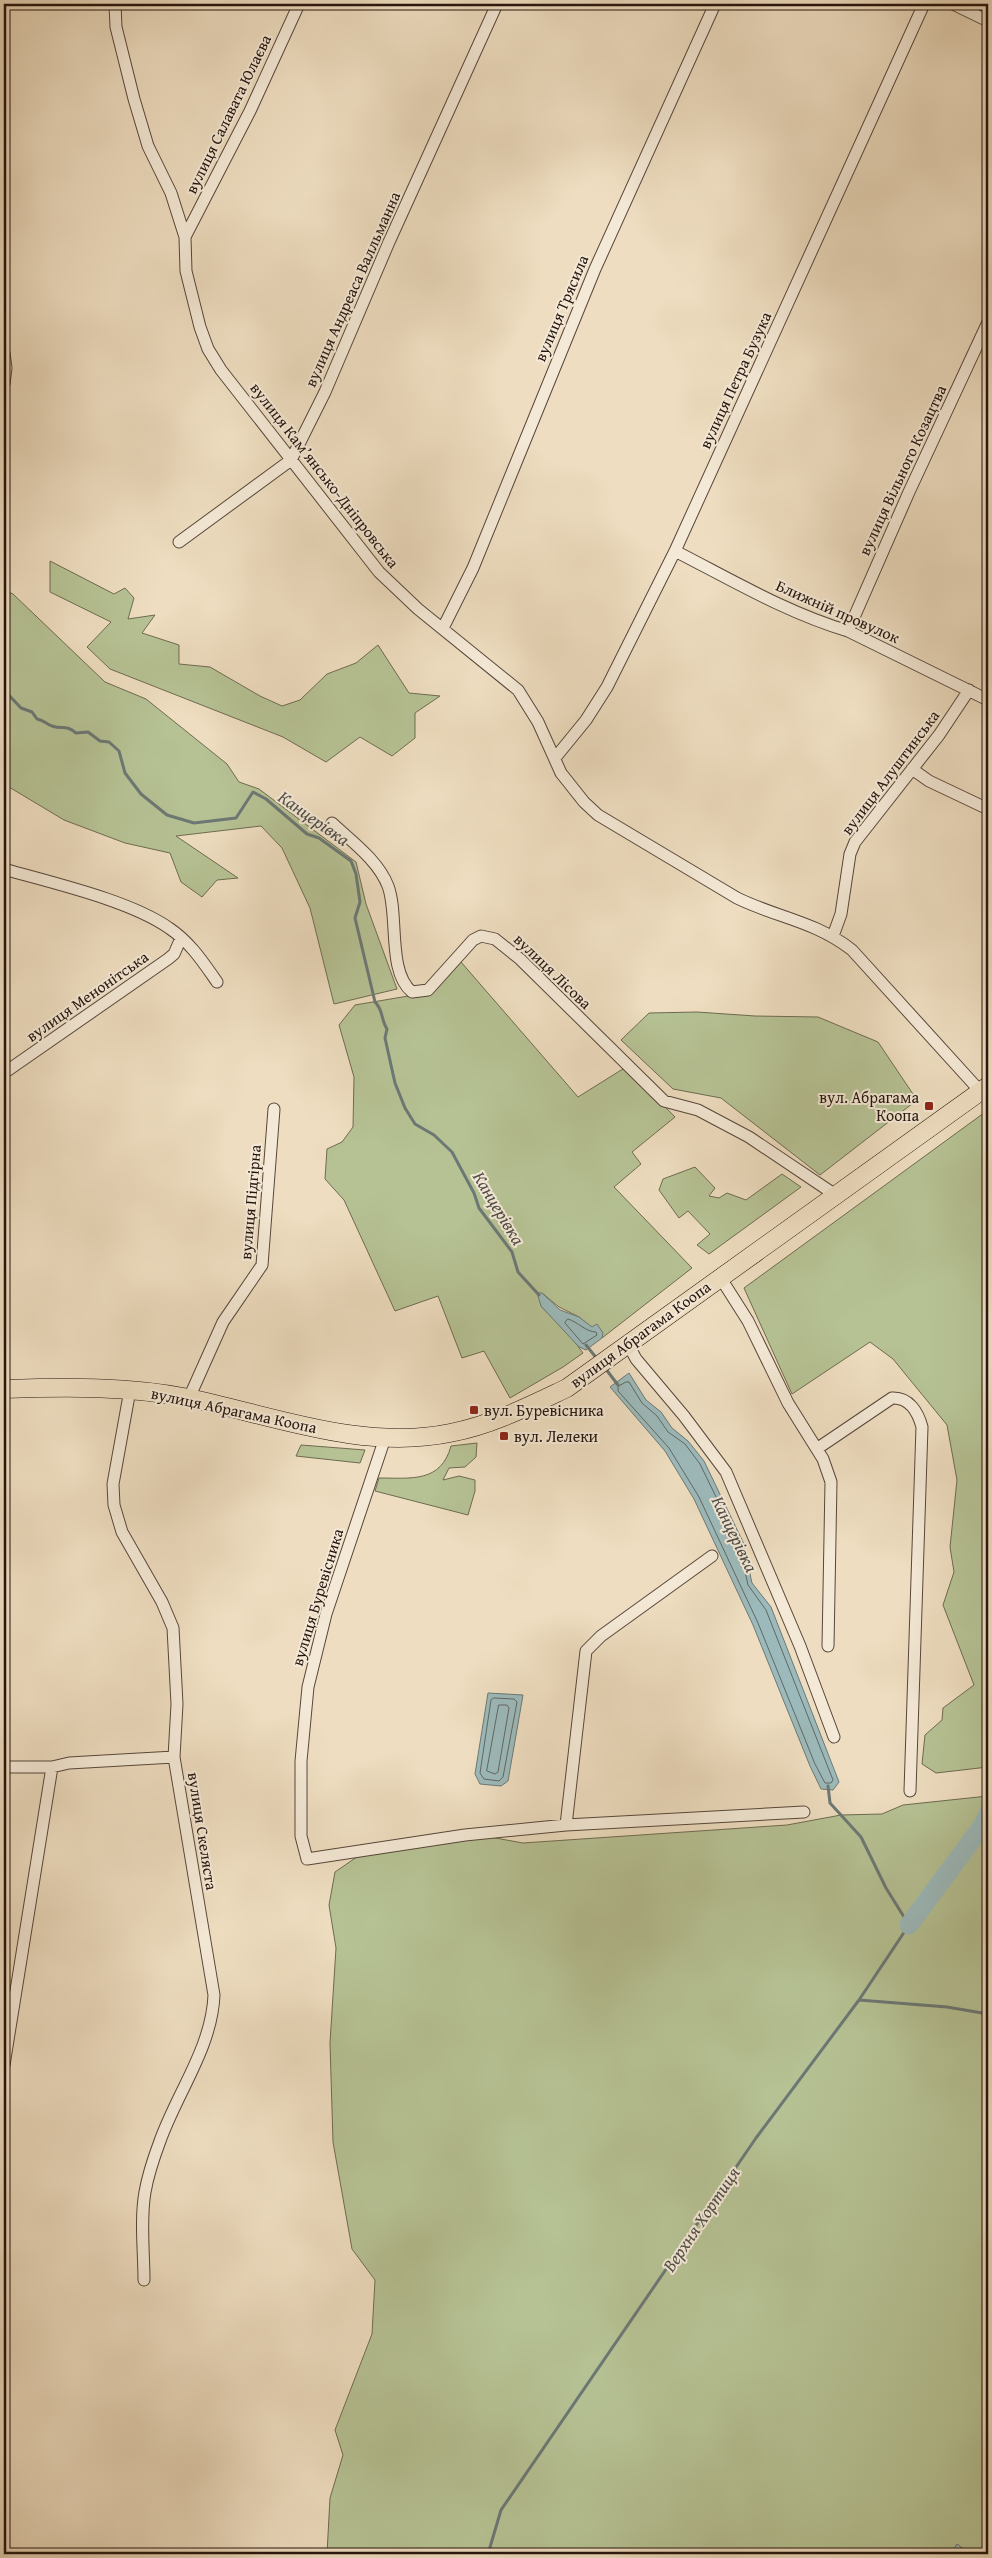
<svg xmlns="http://www.w3.org/2000/svg" width="992" height="2558" font-family="'Gentium Book Plus',serif">
  <style>
    .green { fill: #b6c294; stroke: #6e6b50 }
    .water { fill: #9cbabb; stroke: #6c7875 }
    .lines { fill: none; stroke-linecap: round; stroke-linejoin: round }
    .shore { stroke: #606764; stroke-width: 1 }
    .stream { stroke: #6c7875; stroke-width: 3 }
    .river { stroke: #9cbabb; stroke-width: 19 }
    .street-casing { stroke: #57463a; stroke-width: 13 }
    .primary-casing { stroke: #25140d; stroke-width: 19 }
    .street { stroke: #f4e9d6; stroke-width: 11 }
    .primary { stroke: #eeddc0; stroke-width: 18 }
    .poi-dot { fill: #8f2418; stroke: #f4e9d6; stroke-width: 2 }
    .labels { text-anchor: middle; dominant-baseline: central; stroke-width: 4; stroke-linejoin: round; paint-order: stroke }
    .street-label { font-size: 16px; fill: #25140d; stroke: #f4e9d6 }
    .poi-label { font-size: 16px; fill: #25140d; stroke: #f4e9d6; text-anchor: start }
    .water-label { font-size: 18px; font-style: italic; fill: #4f4e4a; stroke: #f4e9d6 }
  </style>
  <rect width="100%" height="100%" fill="#eeddc0"/>
  <filter id="stains"><feTurbulence type="fractalNoise" baseFrequency=".004" numOctaves="4"/><feColorMatrix values="0 0 0 0 .2 0 0 0 0 .09 0 0 0 0 .02 0 0 0 .5 -.17"/></filter>
  <radialGradient id="worn" r=".72"><stop offset=".6" stop-color="#630" stop-opacity="0"/><stop offset="1" stop-color="#630" stop-opacity=".3"/></radialGradient>
  <path class="green" d="M50,561L114,594L125,588L134,598L128,619L155,615L142,633L179,645V664L210,667L260,696L282,706L300,700L327,674L356,663L378,645L409,693L440,696L415,713V738L392,756L360,737L326,762L283,737L110,669L87,647L111,622L50,592Z
    M4,590L13,594L105,682L146,699L227,764L239,782L259,789L356,862L366,904L397,989L334,1004L310,908L282,848L261,826L176,836L238,878L217,880L202,897L181,882L170,853L125,843L64,820L4,784Z
    M461,962L578,1097L626,1067L675,1117L632,1152L641,1164L614,1187L692,1268L602,1338L579,1317L559,1307L542,1293L541,1306L571,1337L583,1353L563,1367L510,1398L484,1351L462,1358L438,1296L395,1311L344,1200L325,1179L327,1149L342,1142L353,1127L354,1077L339,1025L355,1005L432,992Z
    M697,1012L755,1016L818,1017L878,1042L917,1100L820,1175L721,1098L673,1089L621,1040L649,1013Z
    M988,1110V1767L936,1773L922,1764L925,1735L942,1720L943,1708L974,1685L943,1605L954,1572L950,1547L957,1480L947,1425L893,1359L870,1342L792,1394L744,1288Z
    M695,1167L715,1188L709,1196L719,1198L727,1193L746,1200L782,1174L801,1187L709,1254L697,1245L710,1234L688,1211L679,1218L659,1190L663,1179Z
    M477,1443L476,1457L465,1467L449,1468L443,1480L459,1476L475,1480V1491L468,1515L375,1491L379,1478C411,1478 441,1483 451,1446Z
    M301,1445L365,1450L360,1463L296,1456Z
    M988,1796V2554H970L957,2544L951,2554H327L330,2498L343,2455L335,2430L372,2334L375,2280L352,2249L333,2142L330,2043L336,1948L329,1905L335,1872L367,1850L490,1837L523,1843L787,1825L841,1815L882,1814L903,1805Z"/>
  <path class="water" d="M537,1293H542L560,1310L579,1317L592,1327L597,1324L603,1333L602,1338L586,1350L579,1347L541,1306Z
    M629,1373L646,1400L661,1412L672,1428L688,1441L704,1461L743,1542L752,1583L771,1607L839,1782L833,1790L821,1789L810,1766L753,1625L694,1499L665,1451L610,1387Z
    M488,1693L523,1695L508,1781L501,1786L480,1784L475,1774Z
    M957,2544L970,2554H951Z"/>
  <g class="lines">
    <path class="shore" d="M568,1319C578,1322 586,1332 596,1332L597,1335L583,1344L565,1323Z
      M626,1382H629L642,1403L657,1416L668,1432L685,1444L700,1464L739,1544L748,1585L766,1610L833,1780L831,1783H825L815,1764L758,1623L699,1497L669,1448L618,1391V1387Z
      M494,1698L514,1699L517,1702L503,1777L499,1781L484,1779L480,1773L491,1700Z
      M499,1705H507L509,1708L498,1772L495,1774L487,1771Z"/>
    <path class="stream" d="M4,690L21,708L32,712L37,719C44,720 46,724 52,726C63,730 65,724 76,733L88,732L100,741L109,742L119,751L125,773L141,794L167,815L194,823L236,818L253,792L266,799L307,834L319,838L351,861L356,874L360,902L355,918L375,1002C383,1009 381,1020 387,1029L385,1038L395,1083L405,1108L415,1124L434,1135L452,1152L474,1193L479,1208L512,1252L518,1272L539,1295
      M586,1345L598,1360
      M605,1368L618,1385
      M828,1786L830,1803L861,1837L886,1888L909,1925L859,2000
      M488,2554L501,2510L756,2138L859,2000L947,2007L988,2014"/>
    <path class="river" d="M909,1925L983,1825L988,1814"/>
    <g class="street-casing">
      <path id="street" d="M115,4L116,27L134,99L148,146L171,193L185,237L186,271L200,327L208,349L221,370L379,572L418,609L518,690L538,722L561,773L584,802L598,815L737,898C778,918 815,921 852,950L980,1091
        M953,4L988,21
        M185,237L250,111L299,4
        M4,353L6,368L4,384
        M179,542L291,460L325,392L389,242L497,4
        M675,551C730,579 787,613 848,631L988,700
        M443,628L473,568L595,269L715,4
        M848,631L909,492L988,322
        M555,758L586,720L607,687L675,551L924,4
        M912,769L929,781L988,809
        M332,823C351,841 378,860 388,886C399,915 387,972 412,992L428,990L473,940L481,936L495,939L520,959L664,1101L698,1110L749,1137L837,1196
        M4,869C52,883 129,900 169,928C190,942 203,962 217,982
        M833,936L841,914L850,854L855,842L939,735L969,690
        M4,1073L168,959L174,954L181,938
        M720,1277L748,1321L788,1403L823,1459L831,1482L828,1646
        M628,1344L636,1359L684,1416L726,1472L800,1646L834,1737
        M130,1390L113,1484L114,1505L122,1532L162,1602L173,1628L177,1704L174,1757L214,1995C212,2047 177,2093 160,2141C154,2157 148,2175 145,2192C140,2220 144,2252 144,2280
        M189,1398L223,1322L262,1265L274,1109
        M385,1438L326,1614L308,1687L301,1761V1836L307,1859L465,1835L566,1825L804,1812
        M818,1448L892,1398C909,1397 918,1412 922,1427L910,1791
        M4,1767H52L69,1763L174,1757
        M566,1825L586,1651L601,1636L712,1556
        M4,2065L52,1767"/>
    </g>
    <g class="primary-casing">
      <path id="primary" d="M4,1389C66,1387 128,1386 189,1398C274,1416 363,1451 450,1433C492,1425 529,1406 567,1388L988,1086"/>
    </g>
    <use href="#street" class="street"/>
    <use href="#primary" class="primary"/>
  </g>
  <g class="poi-dot">
    <rect x="924" y="1101" width="10" height="10" rx="2.5"/>
    <rect x="469" y="1405" width="10" height="10" rx="2.5"/>
    <rect x="499" y="1431" width="10" height="10" rx="2.5"/>
  </g>
  <g class="labels">
    <g class="street-label">
      <text transform="translate(228 114) rotate(-64)">вулиця Салавата Юлаєва</text>
      <text transform="translate(352 289) rotate(-66)">вулиця Андреаса Валльманна</text>
      <text transform="translate(561 308) rotate(-67)">вулиця Трясила</text>
      <text transform="translate(735 380) rotate(-65)">вулиця Петра Бузука</text>
      <text transform="translate(902 470) rotate(-65)">вулиця Вільного Козацтва</text>
      <text transform="translate(325 475) rotate(52)">вулиця Кам’янсько-Дніпровська</text>
      <text transform="translate(838 611) rotate(24)">Ближній провулок</text>
      <text transform="translate(890 772) rotate(-53)">вулиця Алуштинська</text>
      <text transform="translate(553 971) rotate(44)">вулиця Лісова</text>
      <text transform="translate(87 996) rotate(-35)">вулиця Менонітська</text>
      <text transform="translate(250 1202) rotate(-85)">вулиця Підгірна</text>
      <text transform="translate(640 1334) rotate(-36)">вулиця Абрагама Коопа</text>
      <text transform="translate(234 1410) rotate(12)">вулиця Абрагама Коопа</text>
      <text transform="translate(317 1597) rotate(-73)">вулиця Буревісника</text>
      <text transform="translate(203 1831) rotate(81)">вулиця Скеляста</text>
    </g>
    <g class="poi-label">
      <text x="919" y="1097" text-anchor="end">вул. Абрагама<tspan x="919" dy="18">Коопа</tspan></text>
      <text x="484" y="1410">вул. Буревісника</text>
      <text x="514" y="1436">вул. Лелеки</text>
    </g>
    <g class="water-label">
      <text transform="translate(314 818) rotate(35)">Канцерівка</text>
      <text transform="translate(499 1208) rotate(59)">Канцерівка</text>
      <text transform="translate(735 1534) rotate(64)">Канцерівка</text>
      <text transform="translate(701 2219) rotate(-56)">Верхня Хортиця</text>
    </g>
  </g>
  <rect width="992" height="2558" fill="none" stroke="#eeddc0" stroke-width="20"/>
  <rect x="5" y="5" width="982" height="2548" fill="none" stroke="#25140d" stroke-width="2.5"/>
  <rect x="10" y="10" width="972" height="2538" fill="none" stroke="#25140d"/>
  <rect width="100%" height="100%" filter="url(#stains)"/>
  <rect width="100%" height="100%" fill="url(#worn)"/>
</svg>
